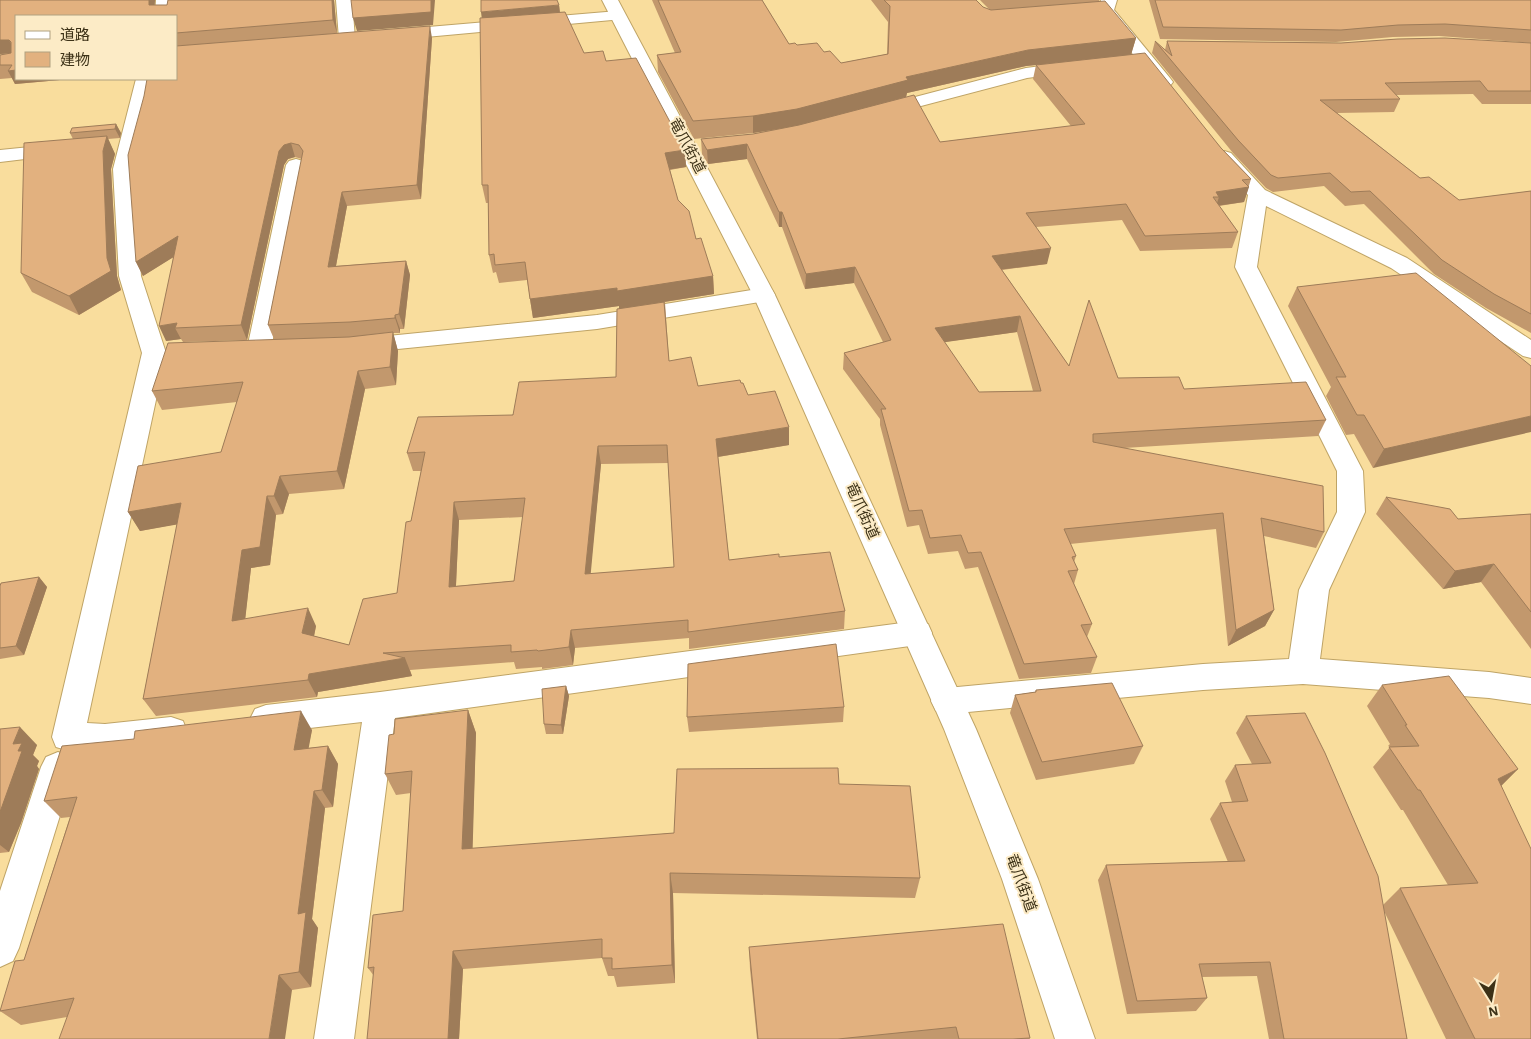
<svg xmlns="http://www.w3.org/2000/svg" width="1531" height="1039" font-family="'Alegreya Sans','Noto Sans JP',sans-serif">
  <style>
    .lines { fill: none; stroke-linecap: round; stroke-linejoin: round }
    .minor-casing { stroke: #bfa466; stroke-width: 2 }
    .major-casing { stroke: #bfa466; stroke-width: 2 }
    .minor { fill: #fff; fill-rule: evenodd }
    .major { fill: #fff; fill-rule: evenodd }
    .wall { fill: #c2986d; fill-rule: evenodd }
    .shaded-wall { fill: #9e7c59 }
    .building { fill: #e2b17f; stroke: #9e7c59; fill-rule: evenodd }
    .labels { text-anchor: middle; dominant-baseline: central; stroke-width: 4; stroke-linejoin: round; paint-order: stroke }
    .street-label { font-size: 15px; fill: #3c3117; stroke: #fcebc6 }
  </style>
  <rect width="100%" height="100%" fill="#f9dd9d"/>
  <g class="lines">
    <g class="minor-casing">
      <path id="minor" d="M156,0H172L171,16H155Z
        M336,0H352L355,39L353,42H341L339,39Z
        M1101,0H1117L1114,10L1170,78L1173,82L1170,86L1164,87L1158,86L1098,10Z
        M618,11L623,13L626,16L623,19L393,40L387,38L385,35L387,32L393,30Z
        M1072,62L1078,63L1080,67L1078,71L1027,78L883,116L877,115L874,111L877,107L1026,68Z
        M136,79H154L133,169L141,276L166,353L87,723L105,724L171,717L183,721L187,731L183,741C154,751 85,757 56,747L52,737L142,353L119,276L113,169Z
        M60,144L67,146L69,150L67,154L0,162V150Z
        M1224,151L1231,153L1265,190L1407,258L1531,340V358L1523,356L1391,268L1266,206L1257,267L1363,471L1365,512L1329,590L1320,659L1489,672L1531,678V704L1489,698L1303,684L1203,690L947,714L936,711L931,701L936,691L947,688L1203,664L1289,659L1299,590L1337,512V471L1235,267L1248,195L1215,157L1217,153Z
        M296,159L303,161L306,165L271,349L267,354L259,356L251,354L247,349L286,165L289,161Z
        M764,288L772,290L775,295L772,300L597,329L358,353L350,351L346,346L350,341L358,339L597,315Z
        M917,621L928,624L932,633L928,642L917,645L395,718L354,1039H314L362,722L266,733L255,729L250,719L255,709L266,705L380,692Z
        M58,752L70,757L75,767L19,948L13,961L0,967V891L41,767L46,757Z"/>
    </g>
    <g class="major-casing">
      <path id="major" d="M602,0H618L775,295L976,729L1038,879L1095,1039H1055L1002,879L944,729L753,295Z"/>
    </g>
    <use href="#minor" class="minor"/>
    <use href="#major" class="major"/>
  </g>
  <path class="wall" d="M0,0H155L154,5H167L168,0H334L337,33L432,38L421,199L347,206L336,266L406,261L410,275L404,329H400V333H393L398,351L396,385L365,389L344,489L289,494L283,514L276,515L270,565L251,568L245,619L316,626L314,636L349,645L397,593L421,471H413L407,453L616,377L619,306L533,318L527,280L499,283L496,272L493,273L489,255L488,203H486L482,185L559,5L560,12L584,53L606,61L685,150L686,167L670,170L678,200L713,276L714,294L665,302L669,361L698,386L748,395L789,445L718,457L729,560L779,557L845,611L844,629L689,649V638L575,648L573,665L542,669V667L516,669L514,662L410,670L412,676L318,692L317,697L156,716L143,699L177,524L140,531L128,512L221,452L237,402L162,410L152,391L274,339L268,325L302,159L295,157L288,159L284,165L247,340L183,342L181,339L166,341L173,257L143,276L136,262L176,46V16H16L71,79L15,84L12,78L0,79V55L11,53L0,54ZM668,463L674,567L590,574L601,464ZM523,517L514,581L456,586L459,520Z
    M652,0H762L789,44L824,52L841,63L887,54L888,22L871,0H976L983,7L990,10L980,0H1099V1L1136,38L1131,54L1251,179L1244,202L1219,206L1238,232L1232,248L1140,251L1122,220L1036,227L1047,264L1002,270L1069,366L1118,378L1184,389L1326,420L1318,436L1124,448L1324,532L1316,548L1264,536L1274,610L1265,626L1228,646L1216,529L1070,544L1076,556L1074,562L1078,570L1074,584L1092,624L1087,637L1097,657L1091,673L1019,679L978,567L965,569L958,551L928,554L919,525L907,527L880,425V419L843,369L844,353L883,342L854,283L805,289L782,227H779L747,159L708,164L702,154L701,139L753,134L780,129L753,133L694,139L658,72L657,55L675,53ZM1036,65L1033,79L1071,126L940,142L906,97L907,93L1026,66ZM1017,332L1033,391L979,392L944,342Z
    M1149,0H1531V43L1439,36L1393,37L1336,42L1160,39Z
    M1155,41L1165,50L1167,41L1341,43H1531V104H1482L1473,94L1396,95L1400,99L1394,112L1337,113L1420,178L1459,200L1531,191V333L1486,308L1434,274L1364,204L1345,206L1324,186L1273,192L1266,188L1233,153L1152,53Z
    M116,124L121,133L120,138L108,139L115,154L111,169L117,276L121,290L79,315L32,292L21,273L73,139L70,133Z
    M1297,287L1531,366L1373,468L1354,434L1346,435L1326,396L1331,387L1288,306Z
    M1386,497L1458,519L1531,514V649L1481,582L1443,589L1376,514Z
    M39,577L47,587L24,655L0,659V586Z
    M1382,685L1518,769L1501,786L1531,1039H1446L1384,911L1407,1039H1269L1257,976L1202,977L1207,998L1196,1011L1127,1014L1098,880L1106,865L1228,862L1210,819L1220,803L1232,802L1225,781L1235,765L1252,764L1236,733L1246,716L1383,905L1400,888L1448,885L1403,810H1401L1373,767L1390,747L1388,746L1390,744L1367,706Z
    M566,686L569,696L563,734H546L544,724Z
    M1036,690L1143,746L1134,764L1036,780L1010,713L1015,695L1035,692Z
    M844,707L843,722L689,732L687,717Z
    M468,710L476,733L472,849L674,833L839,784L920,878L915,898L673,893L675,983L617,987L614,976H608L602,958L463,969L459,1039H367L374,976L368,968L403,911L411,793L396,795L385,774L394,734Z
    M0,729L37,745L33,755L39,761L37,766L39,769L21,823L9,852L0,853Z
    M312,730L308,748L328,746L338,764L333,807L325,808L312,919L318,928L311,987L292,990L67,1017L21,1025L0,1011L24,960L70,817L61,818L44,801Z
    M749,947L1030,1038L1029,1039H757L750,969Z"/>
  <path class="shaded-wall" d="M149,0H155L154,16L149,5Z
    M332,0H334L337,33L333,20Z
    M431,0H435L433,25L357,31L353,18Z
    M559,5L560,14L482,20L481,12Z
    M430,26L432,38L421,199L417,185Z
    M1136,38L1131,55L1026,66L907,93L906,97L797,126L753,133V116L906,77L1028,50Z
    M0,40H9L16,53L0,54Z
    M16,70V79H71L15,84L8,71Z
    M116,124L121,133L120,138L115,129Z
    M107,136L115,154L111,169L117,276L121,290L79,315L69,296L107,258L103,151Z
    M291,143L295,157L288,159L284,165L247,340L241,325L279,151L284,145Z
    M747,144V159L708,164L707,150Z
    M685,150L686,167L666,170L665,153Z
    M1249,187L1244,202L1216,206L1219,197L1216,192Z
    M342,192L347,206L333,282L328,267Z
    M779,212H782V227H779Z
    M178,236L185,250L143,276L136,262Z
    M1051,248L1047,264L989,271L992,256Z
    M406,261L410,275L404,329L399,314Z
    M855,267L854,283L805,289L806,274Z
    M713,276L714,294L619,309V306L533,318L530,299Z
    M395,315L400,329V333L395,318Z
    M1020,316L1017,332L932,344L935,328Z
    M177,323L175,328L181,339L166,341L159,326Z
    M393,332L398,351L396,385L390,367Z
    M358,371L365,389L344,489L337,471Z
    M1531,416V432L1373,468L1384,449Z
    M789,427V445L717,457L716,439Z
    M598,446L601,464L589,592L585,574Z
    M280,476L289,494L283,514L274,496Z
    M267,496L276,515L270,565L251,568L243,639L232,621L242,550Z
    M454,502L459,520L455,605L449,587Z
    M181,503L191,522L140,531L128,512Z
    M1494,564L1481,582L1443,589L1455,571Z
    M39,577L47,587L24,655L16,646Z
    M308,608L316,626L311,651L302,633Z
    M1274,610L1265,626L1228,646L1236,630Z
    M571,630L575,648L573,665L569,647Z
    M405,658L412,676L318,692L317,697L308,680L309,674Z
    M566,686L569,696L563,734L561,725Z
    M468,710L476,733L472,870L462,849Z
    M301,711L312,730L305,768L294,750Z
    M20,727L37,745L33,755L39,761L37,766L39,769L21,823L9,852L0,845V812L13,744Z
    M328,746L338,764L333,807L322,790Z
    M1518,769L1498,789V779Z
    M314,791L325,808L312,919L318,928L311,987L299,972L298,914Z
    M670,873L673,893L675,983L672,965Z
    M453,951L463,969L459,1039H448Z
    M279,975L292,990L285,1039H269Z"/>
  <path class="building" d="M0,0H149V5H167L168,0H332L333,20L176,33V16H16V70L8,71L12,65H0V55L11,53V42L9,40H0Z
    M351,0H431V12L353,18Z
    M481,0H557L559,5L481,12Z
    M658,0H762L789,44L795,43L797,45L817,43L824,52L830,51L841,63L888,54L890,6L884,0H976L983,7L991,10L1105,1L1136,38L1028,50L906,77L908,80L797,109L753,116L693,121L657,55L681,52Z
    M1155,0H1531V30L1445,24L1398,25L1341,30L1163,27Z
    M565,12L584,53L603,51L606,61L636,58L685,150L665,153L678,200L689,211L696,239L701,238L713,276L617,291V288L530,299L525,262L495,265L494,254L489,255L488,185H482L480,18Z
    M430,26L417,185L342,192L328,267L406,261L399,314L395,315V318L350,322L268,325L303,151L299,145L291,143L284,145L279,151L241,325L175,328L177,323L159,326L178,236L136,262L128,155L144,96L147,79H176V46Z
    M1445,38L1531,43V91H1488L1480,81L1385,83L1400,99L1320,100L1420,178L1429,177L1459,200L1531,191V314L1494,294L1442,260L1370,191L1351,192L1330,173L1278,178L1271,175L1238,140L1155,41L1172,56L1167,41L1341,43L1398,39Z
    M1145,53L1221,148L1251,179L1242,180L1249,187L1216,192L1219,197H1213L1238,232L1145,236L1126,204L1026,213L1051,248L992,256L1069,366L1089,300L1118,378L1179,377L1184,389L1306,382L1326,420L1093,434V442L1323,486L1324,532L1261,518L1274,610L1236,630L1223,513L1064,529L1076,556L1072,557L1078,570L1068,571L1092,624L1081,625L1097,657L1024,664L981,552L968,553L961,535L930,538L922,510L909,511L881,409H886L844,353L891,340L855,267L806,274L782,212H779L747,144L707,150L701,139L753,134L799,125L914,95L940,142L1085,124L1036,65ZM1020,316L1041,391L979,392L935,328Z
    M116,124L115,129L70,133L72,128Z
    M107,136L103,151L107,258L111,271L69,296L21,273L24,143Z
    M1416,273L1531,366V416L1384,449L1364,415H1357L1336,377H1346L1297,287Z
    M664,302L669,361L691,357L698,386L740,380L741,383H743L748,395L775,391L789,427L716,439L729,560L779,554V557L830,552L845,611L688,632V620L571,630L569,647L538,651L537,650L511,652V645L383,653L405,658L309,674L308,680L143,699L181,503L128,512L138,466L221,452L243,382L152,391L168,343L349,337L393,332L390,367L358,371L337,471L280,476L274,496H267L260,547L242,550L232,621L308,608L302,633L349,645L363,599L397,593L406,522L411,521L425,452L407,453L418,417L513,415L519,382L616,377L617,309ZM667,445L674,567L585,574L598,446ZM525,498L514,581L449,587L454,502Z
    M1386,497L1450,509L1458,519L1531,514V612L1494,564L1455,571Z
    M39,577L16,646L0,648V586L1,583Z
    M836,644L844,707L687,717L688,664Z
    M1449,676L1518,769L1498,779L1531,849V1039H1475L1400,888L1478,883L1420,790H1418L1389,747L1419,746L1405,725H1407L1382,685Z
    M1112,683L1143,746L1042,762L1015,695L1036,692V690Z
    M566,686L561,725L544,724L542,689Z
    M468,710L462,849L674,833L677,769L838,768L839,784L910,786L920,878L670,873L672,965L612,969V958H602V939L453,951L448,1039H367L374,967L368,968L373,915L403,911L412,771L385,774L389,735L394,734L395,719Z
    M301,711L294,750L328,746L322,790L314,791L298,914L306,912L299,972L279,975L269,1039H59L74,998L0,1011L15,961L24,960L77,797L44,801L62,746L134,739L135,731Z
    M1305,713L1325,753L1378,876L1407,1039H1284L1270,962L1199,964L1207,998L1137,1001L1106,865L1245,861L1220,803L1248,801L1235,765L1271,763L1246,716Z
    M20,727L13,744L22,743L18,751H22L0,812V729Z
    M1003,924L1030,1038L1013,1039H959L956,1027L838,1039H758L749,947Z"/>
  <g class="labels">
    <g class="street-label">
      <text transform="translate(687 146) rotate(62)">竜爪街道</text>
      <text transform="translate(862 511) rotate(66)">竜爪街道</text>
      <text transform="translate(1021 883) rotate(70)">竜爪街道</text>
    </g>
  </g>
  <rect x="15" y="15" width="162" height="65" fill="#fcebc6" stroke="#afa180"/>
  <rect x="25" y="31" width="25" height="8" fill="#ffffff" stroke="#afa180"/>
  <text x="60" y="40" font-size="15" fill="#3c3117">道路</text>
  <rect x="25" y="52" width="25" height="15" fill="#e2b17f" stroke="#afa180"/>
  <text x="60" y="65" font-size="15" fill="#3c3117">建物</text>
  <g transform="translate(1491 999) rotate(169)" stroke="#fcebc6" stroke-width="4" paint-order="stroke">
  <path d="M0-4L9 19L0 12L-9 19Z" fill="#3c3117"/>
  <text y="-8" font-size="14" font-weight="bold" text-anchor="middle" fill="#3c3117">N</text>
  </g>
</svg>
